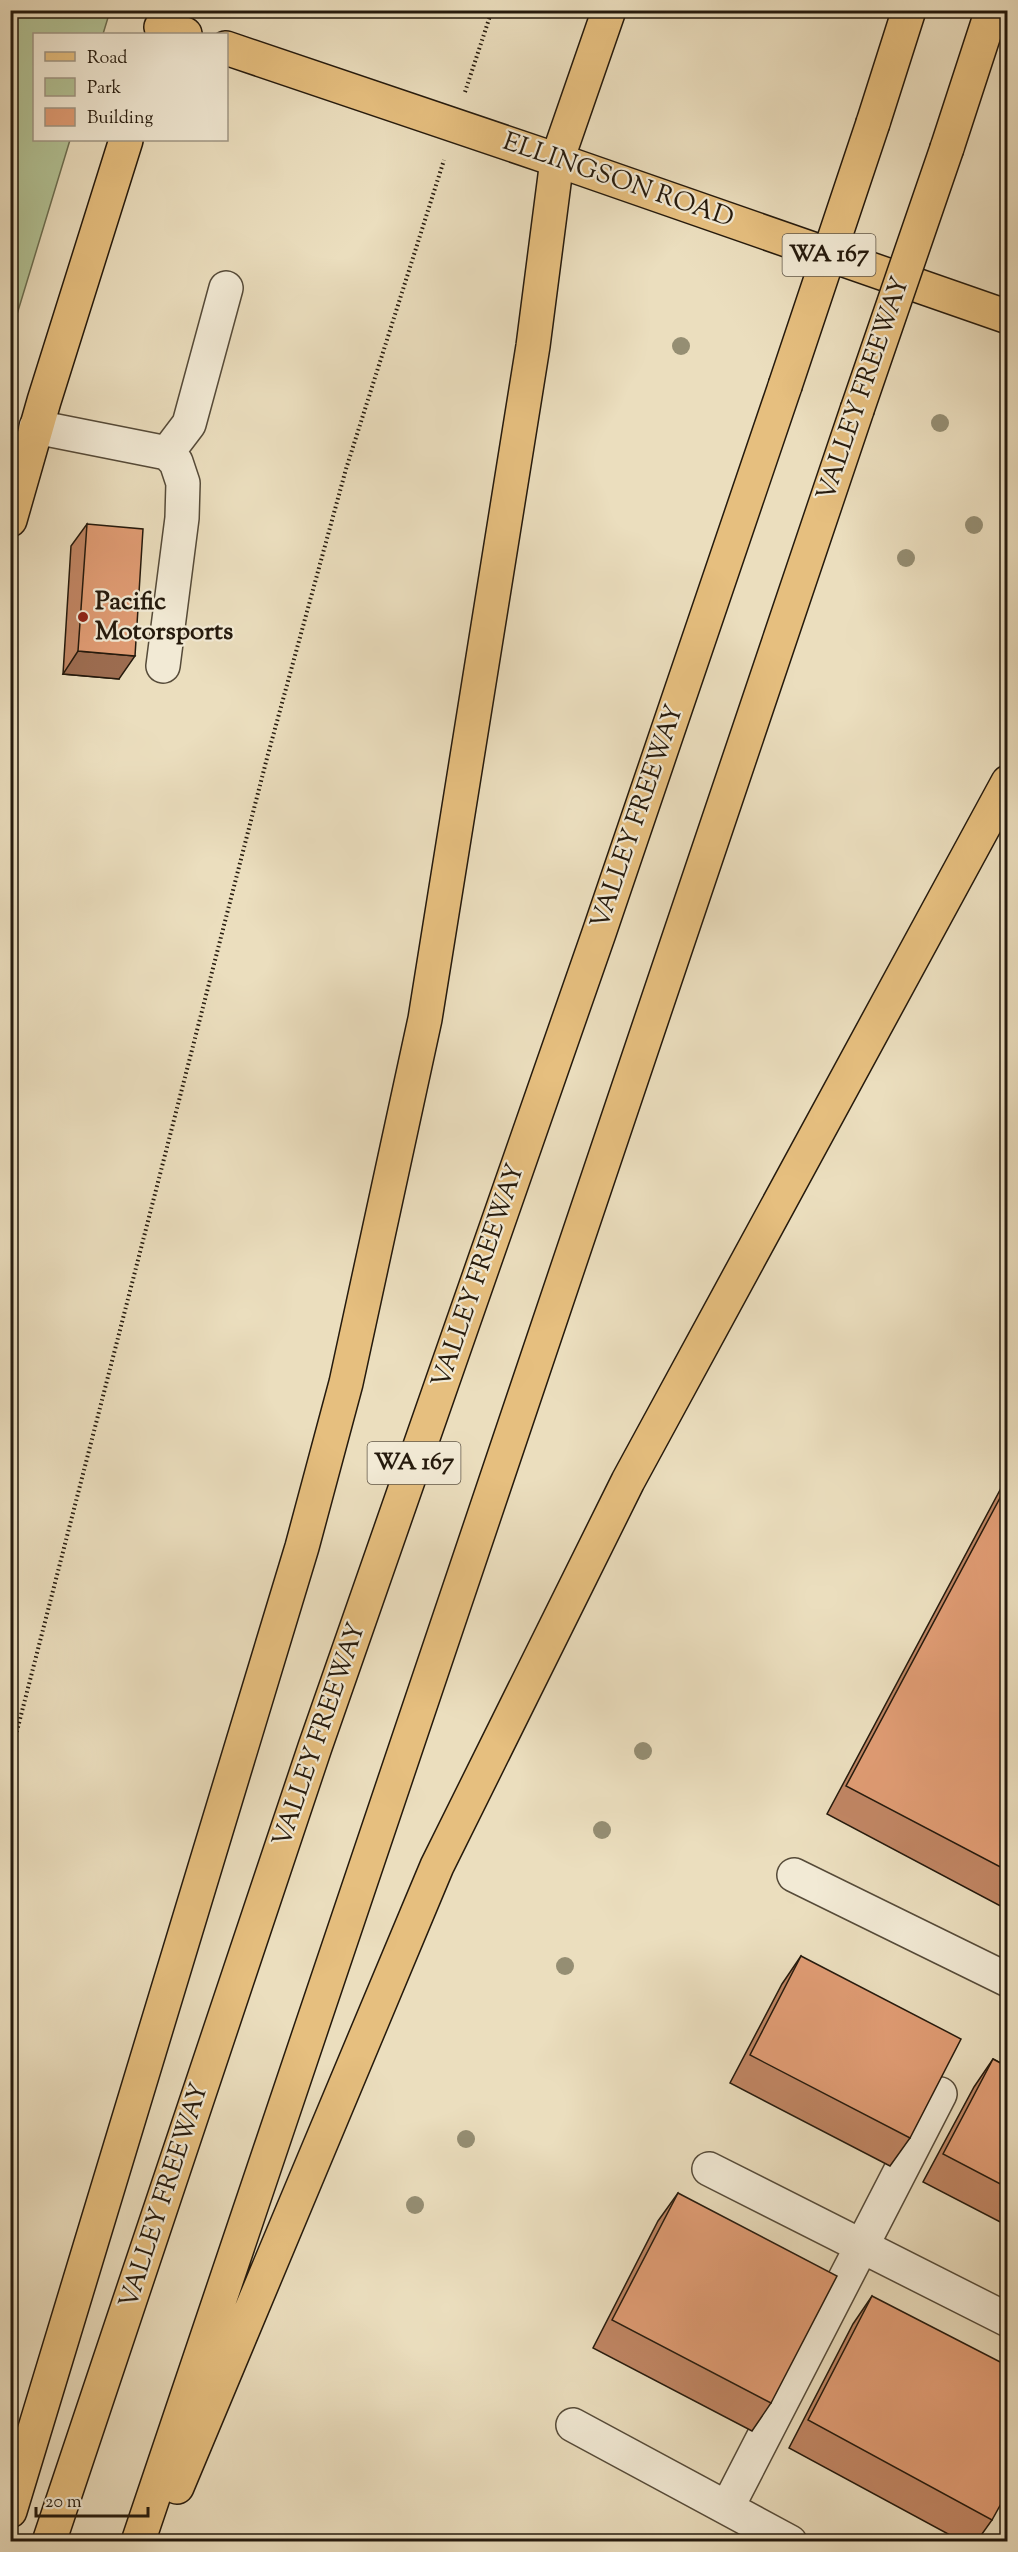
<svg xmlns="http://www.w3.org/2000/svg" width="1018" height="2552" font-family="'Sorts Mill Goudy',serif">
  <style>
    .green { fill: #b2c295; stroke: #6c6e51; stroke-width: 1.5 }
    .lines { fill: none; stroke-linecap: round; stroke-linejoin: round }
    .minor-casing { stroke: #564b39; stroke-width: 36 }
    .major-casing { stroke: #251a0d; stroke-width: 36 }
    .highway-casing { stroke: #251a0d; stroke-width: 36 }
    .path { stroke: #251a0d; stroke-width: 4; stroke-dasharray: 1.5 3; stroke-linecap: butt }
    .minor { stroke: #f2ead5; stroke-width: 33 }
    .major { stroke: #e6bf7f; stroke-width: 33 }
    .highway { stroke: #e6bf7f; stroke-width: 33 }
    .highway-bridge-casing { stroke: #251a0d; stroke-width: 36; stroke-linecap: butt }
    .highway-bridge { stroke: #e6bf7f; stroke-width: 33 }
    .tree { fill: #958e73 }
    .wall { fill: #c18664; stroke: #251a0d; stroke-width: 1.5 }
    .shaded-wall { fill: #9d6d51; stroke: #251a0d; stroke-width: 1.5 }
    .building { fill: #e09c74; stroke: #251a0d; stroke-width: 1.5 }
    .poi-dot { fill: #8f2418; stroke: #f2ead5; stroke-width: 2 }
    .labels { text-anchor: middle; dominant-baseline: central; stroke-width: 4.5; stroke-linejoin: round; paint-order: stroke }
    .shield { fill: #f2ead5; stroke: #625849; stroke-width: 1.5 }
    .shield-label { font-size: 24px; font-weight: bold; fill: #251a0d }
    .street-label { font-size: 26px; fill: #251a0d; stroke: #f2ead5 }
    .poi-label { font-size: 26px; font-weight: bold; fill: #251a0d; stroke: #f2ead5; text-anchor: start }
  </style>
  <rect width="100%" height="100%" fill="#ebdebe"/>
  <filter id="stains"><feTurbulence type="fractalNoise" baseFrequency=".00333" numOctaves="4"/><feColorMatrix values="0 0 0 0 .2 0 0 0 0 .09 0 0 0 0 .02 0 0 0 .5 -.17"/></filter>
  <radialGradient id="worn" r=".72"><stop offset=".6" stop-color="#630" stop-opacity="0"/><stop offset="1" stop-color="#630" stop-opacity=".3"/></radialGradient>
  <path class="green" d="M11,10L110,11L103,34H34V140H70L11,334Z"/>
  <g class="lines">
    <g class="minor-casing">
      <path id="minor" d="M36,427L167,453L189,424L226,288
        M163,666L182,518L183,483L176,462L167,453
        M794,1875L1008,1980
        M709,2169L1008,2320
        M573,2425L790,2542
        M727,2508L940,2094"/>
    </g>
    <g class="major-casing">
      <path id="major" d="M161,27L185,34
        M226,48L557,160L1008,317
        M10,520L44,401L126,140"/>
    </g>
    <g class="highway-casing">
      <path id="highway" d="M873,123L909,10
        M947,148L992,10
        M177,2487L437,1866L628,1481L1008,782
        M10,2511L302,1547L346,1383L425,1019L533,346L557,160L609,10
        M49,2542L315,1747L599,933L785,386
        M138,2542L857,410"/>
    </g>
    <path class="path" d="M465,92L492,10
      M10,1758L267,758L346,469L444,160"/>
    <use href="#minor" class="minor"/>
    <use href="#major" class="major"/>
    <use href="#highway" class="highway"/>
    <g class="highway-bridge-casing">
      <path id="highway-bridge" d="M785,386L873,123
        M857,410L947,148"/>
    </g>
    <use href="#highway-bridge" class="highway-bridge"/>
  </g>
  <g class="tree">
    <circle cx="681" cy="346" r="9"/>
    <circle cx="940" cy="423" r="9"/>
    <circle cx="974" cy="525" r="9"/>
    <circle cx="906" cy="558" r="9"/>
    <circle cx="643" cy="1751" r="9"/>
    <circle cx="602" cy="1830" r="9"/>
    <circle cx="565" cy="1966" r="9"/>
    <circle cx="466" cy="2139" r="9"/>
    <circle cx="415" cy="2205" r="9"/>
  </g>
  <path class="wall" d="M87,524L119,679L63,674L71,546Z
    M1008,1475V1910L827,1814Z
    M801,1956L910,2138L890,2166L730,2083L782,1984Z
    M993,2059L1008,2067V2226L923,2182L974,2087Z
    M678,2193L771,2403L752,2431L593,2348L658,2221Z
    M872,2296L992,2520L977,2541H961L789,2448L853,2324Z"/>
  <path class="shaded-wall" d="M78,651L135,656L119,679L63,674Z"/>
  <path class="building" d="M87,524L143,529L135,656L78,651Z
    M1008,1483V1871L846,1786Z
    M801,1956L961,2039L910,2138L750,2055Z
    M993,2059L1008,2067V2188L943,2154Z
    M678,2193L837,2276L771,2403L612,2320Z
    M872,2296L1008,2366V2491L992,2520L808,2420Z"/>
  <circle class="poi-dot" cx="83" cy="617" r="6"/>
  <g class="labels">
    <g class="shield">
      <rect x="782.5" y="234" width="93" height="42" rx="4.5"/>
      <rect x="367.5" y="1442" width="93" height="42" rx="4.5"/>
    </g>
    <g class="shield-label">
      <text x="829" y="255">WA 167</text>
      <text x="414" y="1463">WA 167</text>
    </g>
    <g class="street-label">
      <text transform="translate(618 181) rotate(19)">ELLINGSON ROAD</text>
      <text transform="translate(864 389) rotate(-71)">VALLEY FREEWAY</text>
      <text transform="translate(638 817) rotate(-71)">VALLEY FREEWAY</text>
      <text transform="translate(479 1276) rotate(-71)">VALLEY FREEWAY</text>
      <text transform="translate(320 1735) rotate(-71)">VALLEY FREEWAY</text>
      <text transform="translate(165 2196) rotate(-72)">VALLEY FREEWAY</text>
    </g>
    <g class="poi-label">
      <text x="95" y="602">Pacific<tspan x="95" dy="30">Motorsports</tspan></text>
    </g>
  </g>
  <rect width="1018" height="2552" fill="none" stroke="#ebdebe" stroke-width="36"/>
  <rect x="12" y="12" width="994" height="2528" fill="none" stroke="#251a0d" stroke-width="3"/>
  <rect x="18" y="18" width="982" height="2516" fill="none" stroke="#251a0d" stroke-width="1.5"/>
  <rect x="33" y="33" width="195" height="108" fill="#f2ead5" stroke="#a09785" stroke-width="1.5"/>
  <rect x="45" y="52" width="30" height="9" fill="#e6bf7f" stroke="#a09785" stroke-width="1.5"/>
  <text x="87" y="63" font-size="18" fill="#251a0d">Road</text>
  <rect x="45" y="78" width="30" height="18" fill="#b2c295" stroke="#a09785" stroke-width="1.5"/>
  <text x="87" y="93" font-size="18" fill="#251a0d">Park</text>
  <rect x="45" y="108" width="30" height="18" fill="#e09c74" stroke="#a09785" stroke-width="1.5"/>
  <text x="87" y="123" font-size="18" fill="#251a0d">Building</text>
  <path d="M36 2507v9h112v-9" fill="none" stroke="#251a0d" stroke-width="3"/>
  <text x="45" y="2507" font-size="18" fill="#251a0d" stroke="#f2ead5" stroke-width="4.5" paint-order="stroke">20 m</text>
  <rect width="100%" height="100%" filter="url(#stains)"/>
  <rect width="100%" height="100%" fill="url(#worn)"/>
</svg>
